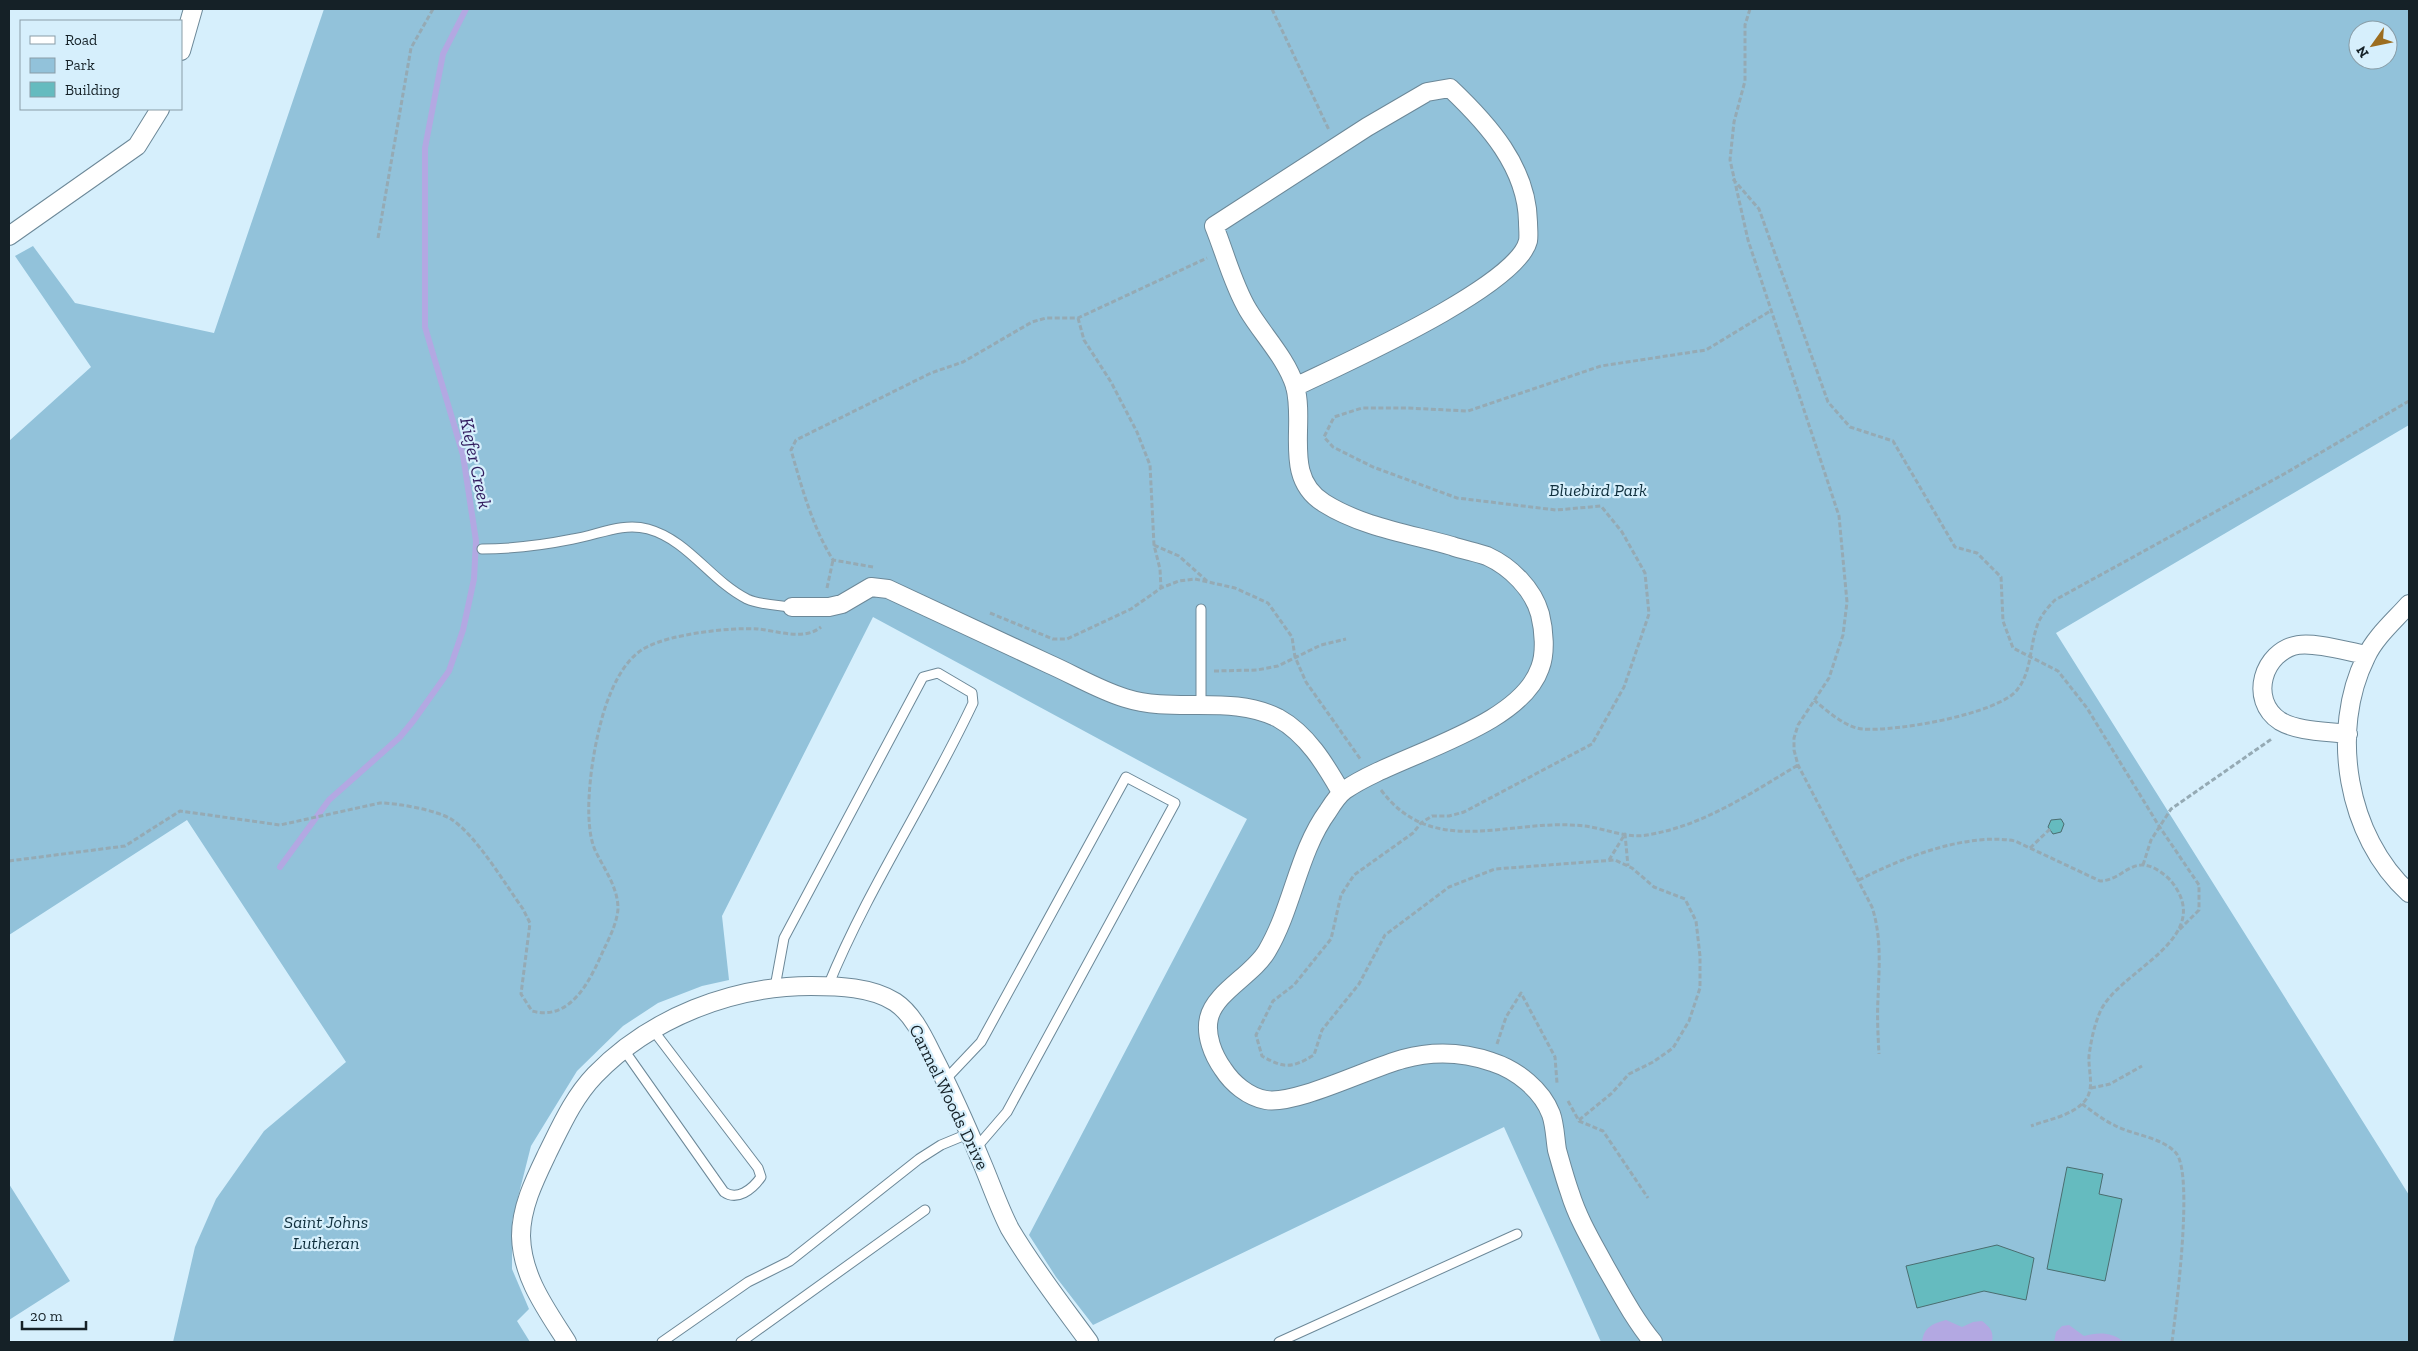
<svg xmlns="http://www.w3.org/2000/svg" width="2418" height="1351" font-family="'Zilla Slab',serif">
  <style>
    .green { fill: #92c2da; fill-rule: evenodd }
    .water { fill: #b3a8e2 }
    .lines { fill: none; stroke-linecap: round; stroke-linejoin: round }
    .stream { stroke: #b3a8e2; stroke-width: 6 }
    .building { fill: #65bbbf; stroke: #4a6d6f }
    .lane-casing { stroke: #6c8898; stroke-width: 11 }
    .street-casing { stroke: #6c8898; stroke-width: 20 }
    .path { stroke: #95aab4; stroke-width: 3; stroke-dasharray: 5 2.5; stroke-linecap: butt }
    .lane { stroke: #fff; stroke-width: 9 }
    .street { stroke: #fff; stroke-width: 18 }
    .labels { text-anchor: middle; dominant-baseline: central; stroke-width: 4.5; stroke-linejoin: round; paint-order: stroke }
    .park-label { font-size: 18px; font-style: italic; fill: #10303e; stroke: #d6effc }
    .street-label { font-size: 18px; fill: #152127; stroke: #d6effc }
    .water-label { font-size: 19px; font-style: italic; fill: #301a5d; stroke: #d6effc }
  </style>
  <rect width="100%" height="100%" fill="#d6effc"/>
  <path class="green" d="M324,9H2409V425L2056,633L2409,1195V1342H1601L1504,1127L1093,1325L1056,1277L1029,1235L1247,819L873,617L722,916L729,980L702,986L658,1003L623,1026L577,1071L531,1146L512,1221V1269L529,1309L517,1321L530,1342H173L195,1247L216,1199L264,1131L346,1062L187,820L9,935V441L91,367L15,256L33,246L75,303L214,333ZM2358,30H2388V60H2358Z
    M9,1184L70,1281L9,1320Z"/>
  <path class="water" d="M1946,1320L1962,1327L1973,1322L1982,1321C1990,1327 1994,1332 1992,1342H1922C1924,1327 1932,1324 1946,1320Z
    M2069,1325L2084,1336C2098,1332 2112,1332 2124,1342H2054L2056,1332L2062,1326Z"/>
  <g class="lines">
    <path class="stream" d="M280,867L329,800L400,737L414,720L449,671L463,630L474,579L476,541L463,455L425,327V148L443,54L466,9"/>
  </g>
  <path class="building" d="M2061,819L2064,824L2061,832L2053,834L2048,827L2051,820Z
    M2067,1167L2103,1174L2099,1194L2122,1199L2105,1281L2047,1269Z
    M1997,1245L2034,1258L2026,1300L1984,1291L1917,1308L1906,1266Z"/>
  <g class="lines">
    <g class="lane-casing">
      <path id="lane" d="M482,549C513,549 543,545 573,539C598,535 622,522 648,529C688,540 711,581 747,599C760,605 778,605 792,607
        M1201,609V705
        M775,987L784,938L923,677L938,673L972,693L973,703C928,799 868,888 828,986
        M624,1050L724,1192C737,1201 752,1190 761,1177L758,1168L653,1030
        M945,1080L981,1042L1126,777L1175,803L1007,1112L976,1148
        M662,1342L748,1282L790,1261L919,1159L941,1145L970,1133
        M741,1342L925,1210
        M1279,1342L1517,1234"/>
    </g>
    <g class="street-casing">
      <path id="street" d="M181,51L193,9
        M9,236L137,146L160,109
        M1295,387C1340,365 1517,287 1528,241C1529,236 1528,228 1528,222C1527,167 1488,124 1450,88L1427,92L1367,127L1214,226C1225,253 1233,285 1248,310C1263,335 1286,358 1295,386C1306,426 1282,477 1324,503C1362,527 1410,534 1452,546C1463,550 1476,552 1487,556C1511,567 1533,589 1540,614C1544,630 1546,653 1540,668C1519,729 1395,755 1345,790C1338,795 1333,803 1328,811C1298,852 1293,907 1267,951C1253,975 1215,992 1209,1018C1205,1035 1213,1055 1223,1069C1232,1083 1248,1097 1266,1100C1296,1105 1369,1068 1403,1059C1432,1051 1463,1052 1492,1062C1517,1070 1542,1090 1551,1114C1555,1125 1555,1138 1557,1150C1561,1164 1565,1179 1570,1193C1578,1219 1592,1242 1605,1266C1620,1292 1634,1319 1653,1342
        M2409,604C2395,620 2375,637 2366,657C2329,731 2347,837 2409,893
        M792,607H829L842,604L871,587L888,589C941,614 995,639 1049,664C1074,675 1099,690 1125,698C1175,714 1230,694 1278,718C1307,734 1325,764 1341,792
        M2348,734C2327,731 2299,732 2280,721C2248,700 2263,651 2298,645C2317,642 2348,652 2367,655
        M567,1342C546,1309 522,1277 521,1236C521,1207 535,1179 547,1154C561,1126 573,1098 595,1075C650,1018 732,986 811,986C838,986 872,987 895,1002C913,1014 924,1038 933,1056C951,1091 967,1127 982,1163C991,1184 999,1208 1010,1229C1033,1268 1062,1305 1089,1342"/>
    </g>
    <path class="path" d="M1272,9L1329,130
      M1750,9L1745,25V81L1734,122L1730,160L1748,240L1839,516L1847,602L1843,635L1829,678L1798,725L1794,738V750L1798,765L1872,907C1882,938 1879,968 1878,999C1877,1017 1878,1036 1879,1054
      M1733,179L1759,209L1828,402L1850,427L1893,441L1955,547L1977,553L2001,577L2003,621L2013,648L2058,671L2087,708L2159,826L2199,885V910L2178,931
      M378,238L411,48L433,9
      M1078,318L1084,340L1111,382L1137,432L1150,465L1154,545L1160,569L1161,588
      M1154,545L1179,556L1207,581
      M873,567L833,560C812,526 802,488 791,450L796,440L931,373L963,362L1032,322L1046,318H1078L1207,258
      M827,588L833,560
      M990,613L1053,639H1067L1131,609L1161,588L1179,581L1195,579L1235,588L1268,603L1292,637L1295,657L1306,682L1361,760
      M1214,671L1257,670L1278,666L1321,645L1346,639
      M1814,700C1827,711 1846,728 1863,729C1895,732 1998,714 2017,690C2033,670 2029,644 2039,621C2043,613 2049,606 2055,600L2284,474L2409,401
      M1381,790C1434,861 1511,817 1584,826C1604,828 1627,839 1647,835C1703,826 1751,793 1798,765
      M2030,848L2050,829
      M1609,860L1625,834L1628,866
      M9,861L125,846L180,811L280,825L380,803C397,803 436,810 451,819C476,835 505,884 523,909L530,923L521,994L532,1011C572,1022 591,978 604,949C610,937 617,922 618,909C618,887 604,869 595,850C580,816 595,731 609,697C616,679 628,656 647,647C671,634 731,627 758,629C778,631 804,641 821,627
      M2143,865L2151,840L2171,809L2273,738
      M1859,880C1901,858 1968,832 2015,841L2100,881C2119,880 2126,866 2141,865C2151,864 2165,874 2171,881C2218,939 2118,970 2100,1012C2094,1026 2091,1041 2089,1056C2088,1072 2096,1090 2083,1103C2070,1116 2047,1120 2031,1126
      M1497,1044L1506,1017L1521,993L1555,1057L1557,1083
      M2091,1088L2110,1084L2142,1066
      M1568,1101L1579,1121L1603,1131L1648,1198
      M2082,1104C2092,1111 2103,1120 2114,1125C2132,1135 2162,1137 2176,1153C2194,1174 2176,1310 2172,1342
      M1579,1120L1612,1093L1629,1074L1653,1062L1673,1048L1689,1021L1700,988V956L1696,921L1685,899L1654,887L1632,868L1615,860L1495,869L1449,887L1385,935L1359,984L1322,1030L1314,1055C1292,1068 1285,1069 1262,1056L1256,1035L1273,1001L1294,985L1331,939L1341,895L1354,875L1413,833L1421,823L1432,816H1449L1464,812L1592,744L1624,687L1649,614L1645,573L1622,532L1601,506L1556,510L1457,498L1373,467L1333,447L1324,437L1334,417L1362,408H1407L1468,411L1601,366L1706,350L1772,310"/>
    <use href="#lane" class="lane"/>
    <use href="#street" class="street"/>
  </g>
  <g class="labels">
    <g class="park-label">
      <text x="1598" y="490">Bluebird Park</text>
      <text x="326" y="1222">Saint Johns<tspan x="326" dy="21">Lutheran</tspan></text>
    </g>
    <g class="street-label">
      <text transform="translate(949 1097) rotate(64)">Carmel Woods Drive</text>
    </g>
    <g class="water-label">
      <text transform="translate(476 463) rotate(78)">Kiefer Creek</text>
    </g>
  </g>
  <rect width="2418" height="1351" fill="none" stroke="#152127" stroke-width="20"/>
  <rect x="20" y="20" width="162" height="90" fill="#d6effc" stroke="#899da7"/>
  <rect x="30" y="36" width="25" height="8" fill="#ffffff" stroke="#899da7"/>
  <text x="65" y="45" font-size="15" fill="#152127">Road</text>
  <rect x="30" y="58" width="25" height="15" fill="#92c2da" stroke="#899da7"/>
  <text x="65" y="70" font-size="15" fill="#152127">Park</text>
  <rect x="30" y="82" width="25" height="15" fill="#65bbbf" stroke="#899da7"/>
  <text x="65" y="95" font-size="15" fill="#152127">Building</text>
  <g transform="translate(2373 45) rotate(237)"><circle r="24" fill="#d6effc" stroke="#899da7"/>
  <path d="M0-4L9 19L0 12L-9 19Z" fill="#9c6d1f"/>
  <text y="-8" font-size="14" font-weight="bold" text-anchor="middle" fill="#152127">N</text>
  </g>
  <path d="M22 1321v8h64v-8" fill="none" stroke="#152127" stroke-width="2.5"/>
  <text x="30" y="1321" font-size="15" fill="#152127" stroke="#d6effc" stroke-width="4" paint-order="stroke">20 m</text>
</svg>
